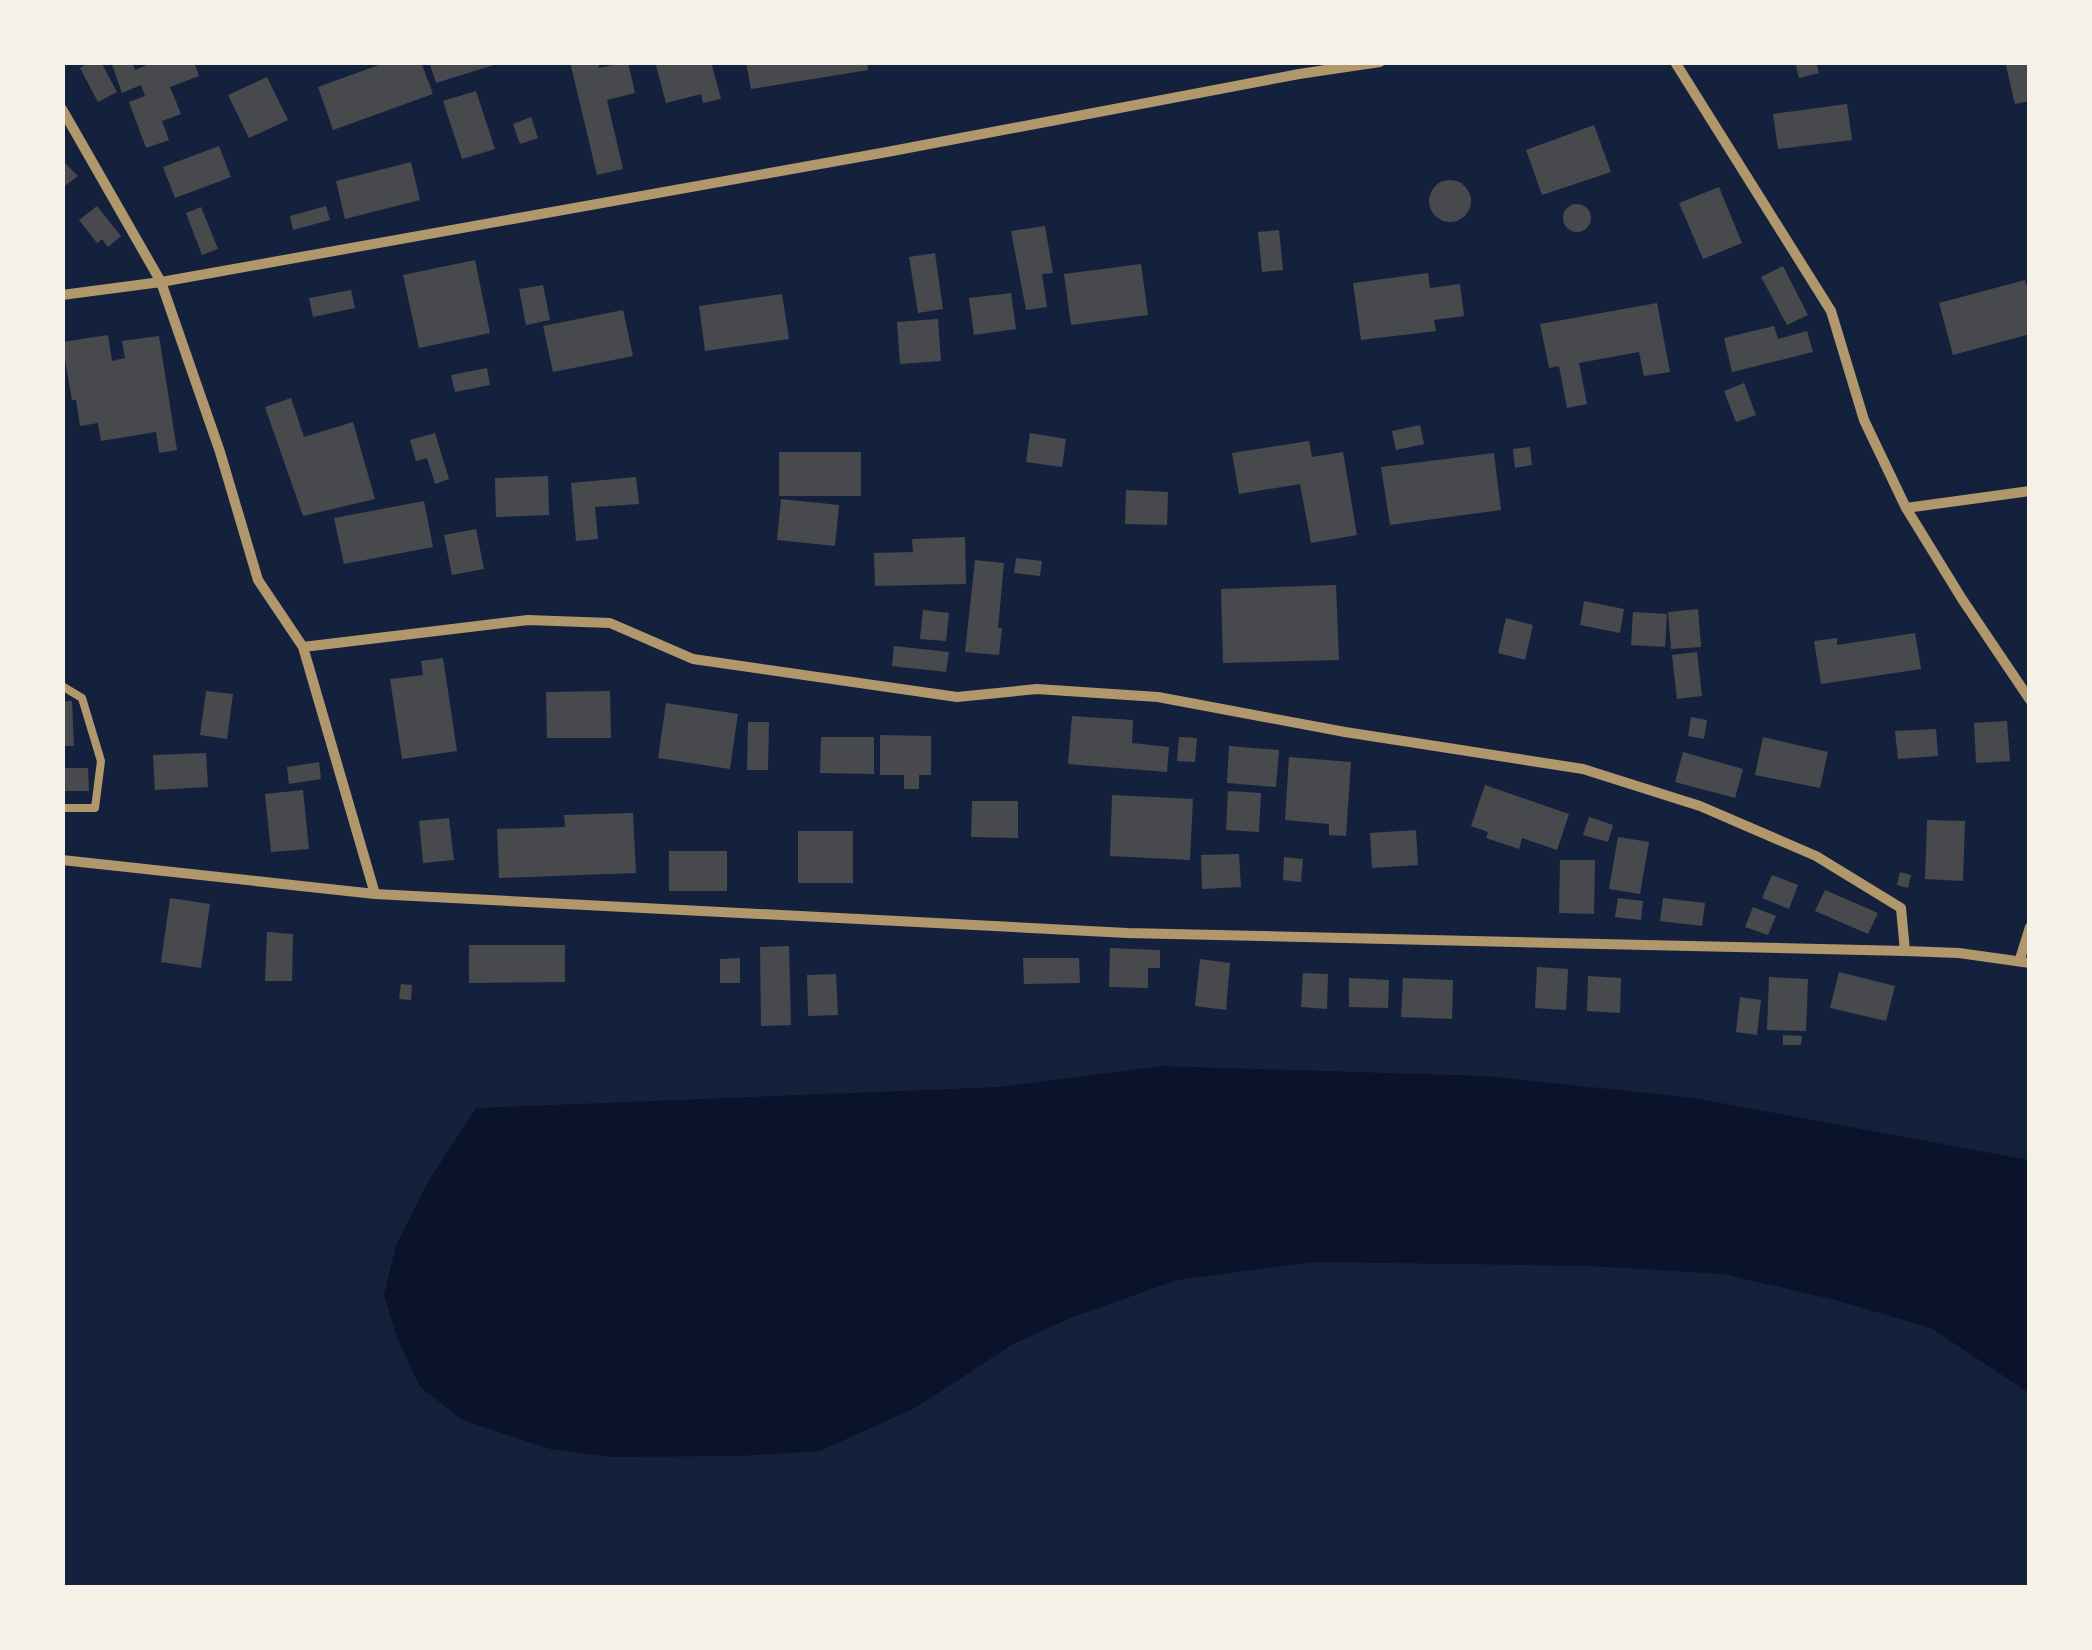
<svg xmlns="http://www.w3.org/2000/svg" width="2092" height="1650" font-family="Manrope,sans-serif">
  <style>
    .water { fill: #0b132b }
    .building { fill: #48494c }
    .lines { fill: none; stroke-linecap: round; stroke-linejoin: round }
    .service { stroke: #b1986c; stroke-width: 8 }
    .minor { stroke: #b1986c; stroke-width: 10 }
  </style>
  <rect width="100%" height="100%" fill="#14213d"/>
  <path class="water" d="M1161,1066L1485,1076L1694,1098L2029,1160V1393L1931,1328L1835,1300L1723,1274L1589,1266L1315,1262L1177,1280L1073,1317L1013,1344L917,1407L820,1451L740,1456L613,1457L550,1449L463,1420L420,1387L397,1338L384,1295L396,1245L428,1182L476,1108L1000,1087Z"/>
  <path class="building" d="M90,62H101L117,92L98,102L80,68Z
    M111,62H132L135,70L154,62H194L199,76L170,87L181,114L162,121L169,140L146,148L129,102L145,96L141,85L122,93Z
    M387,62H421L433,94L333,130L318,87Z
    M429,62H500V63L436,83Z
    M570,62H598L599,68L628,62L635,93L607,100L623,169L597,175Z
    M655,62H711L721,99L703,103L701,94L666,103Z
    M746,62H867L868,70L751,89Z
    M1795,62H1816L1819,73L1799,78Z
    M2005,62H2030V101L2015,104Z
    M267,77L288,120L249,138L228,95Z
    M476,91L495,149L462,159L443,101Z
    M1847,104L1852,140L1778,149L1773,114Z
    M531,117L538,138L520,144L513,124Z
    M1594,125L1611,172L1542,195L1526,150Z
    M219,146L231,177L175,198L163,167Z
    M62,160L78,176L62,188Z
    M411,162L420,200L345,219L336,181Z
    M1429 201a21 21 0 1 1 42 0a21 21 0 1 1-42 0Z
    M1719,187L1742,243L1703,259L1679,203Z
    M1563 218a14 14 0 1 1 28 0a14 14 0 1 1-28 0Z
    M97,206L121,236L108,247L102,239L97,243L79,220Z
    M326,206L330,220L293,230L290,216Z
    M201,207L218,249L202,255L186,213Z
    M1045,226L1053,273L1042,274L1047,307L1026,310L1011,231Z
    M1279,230L1283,270L1262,272L1258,232Z
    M935,253L943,309L918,313L909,257Z
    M475,260L490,333L419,348L403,275Z
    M1141,264L1148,315L1071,325L1064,274Z
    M1783,266L1808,315L1787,325L1761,277Z
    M1428,273L1430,288L1460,284L1464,316L1434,320L1436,331L1361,340L1353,283Z
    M2025,280L2030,297V334L1953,355L1939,303Z
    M543,285L550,320L526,325L519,289Z
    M351,290L355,308L313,317L309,298Z
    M1011,293L1016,329L974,335L969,298Z
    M782,294L789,339L705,351L699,306Z
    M1657,303L1670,372L1644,376L1639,352L1579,363L1587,404L1567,408L1559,366L1549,368L1540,324Z
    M623,310L633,356L553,372L543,326Z
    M938,319L941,361L900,364L897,322Z
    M1774,326L1778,339L1807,331L1813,352L1732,372L1724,338Z
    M108,335L112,361L125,358L122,341L159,336L177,450L159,453L156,432L101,441L98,423L80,426L76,400H72L62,342Z
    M487,368L490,385L455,392L451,375Z
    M1744,383L1756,415L1736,422L1724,391Z
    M291,398L304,437L353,422L375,499L303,516L265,407Z
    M1420,425L1424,444L1396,450L1392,431Z
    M435,433L449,479L435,484L427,458L416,461L410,440Z
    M1030,433L1066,439L1062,467L1026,462Z
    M1309,441L1312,457L1343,452L1357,535L1311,543L1300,484L1239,494L1232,453Z
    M1530,447L1532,465L1515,468L1513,449Z
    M779,452H861V496H779Z
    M1494,453L1501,510L1390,525L1381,467Z
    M548,476L549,515L496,517L495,478Z
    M636,477L639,504L595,507L598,539L576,541L571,483Z
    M1126,490L1168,492L1167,525L1125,524Z
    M781,499L839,505L835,546L777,540Z
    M424,501L433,547L344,564L334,518Z
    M476,529L484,569L452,575L444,535Z
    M965,537L966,584L875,586L874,553L913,552L912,539Z
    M1016,558L1042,561L1040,576L1014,573Z
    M975,560L1004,563L998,628H1002L999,655L965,652Z
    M1336,585L1339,660L1223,663L1221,589Z
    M1584,601L1624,609L1620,633L1580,625Z
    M1698,609L1701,647L1671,649L1668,612Z
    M923,610L949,613L946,641L920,639Z
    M1633,612L1667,614L1665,647L1631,645Z
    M1506,618L1533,625L1525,660L1498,653Z
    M1915,633L1921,669L1821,684L1814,641L1837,638V645Z
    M894,646L949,652L946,672L892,666Z
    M1697,652L1702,696L1677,699L1672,655Z
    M443,658L457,751L402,759L390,679L423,675L421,661Z
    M206,691L233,694L227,739L200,735Z
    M610,691L611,738H547L546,692Z
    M62,701H72L74,746H62Z
    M666,703L738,714L730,769L658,758Z
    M1072,716L1133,720L1132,743L1169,747L1167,772L1068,764Z
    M1691,717L1707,720L1704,739L1688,736Z
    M2007,721L2010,761L1976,763L1974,723Z
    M748,722H769L768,770H747Z
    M1936,729L1938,756L1898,759L1895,731Z
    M880,735L931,736V775H919V789H904V775H880Z
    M821,737H874V774L820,773Z
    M1179,737L1197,738L1195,762L1177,761Z
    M1763,737L1828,752L1820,788L1755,775Z
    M1229,746L1279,750L1276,787L1227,783Z
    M1683,752L1743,769L1735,798L1675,782Z
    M206,753L208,787L155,790L153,755Z
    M1289,757L1351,762L1346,836L1329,835V824L1285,820Z
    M319,762L321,779L289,784L287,767Z
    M62,768H88L89,791H62Z
    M1485,785L1569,814L1557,850L1522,838L1519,849L1486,838L1488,832L1471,826Z
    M303,790L309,849L271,852L265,794Z
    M1228,791L1261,793L1259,832L1226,830Z
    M1112,795L1193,799L1190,860L1110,856Z
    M972,801H1018V838L971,837Z
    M633,813L636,873L499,878L497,829L565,827L564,815Z
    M1589,817L1613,825L1608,842L1583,835Z
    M449,818L454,860L423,863L419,821Z
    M1927,820L1965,821L1963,881L1925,879Z
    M1416,830L1418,865L1372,868L1370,833Z
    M798,831H853V883H798Z
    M1618,837L1649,842L1640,894L1609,889Z
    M669,851H727V891H669Z
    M1239,854L1241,887L1202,889L1201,855Z
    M1284,857L1303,859L1301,882L1283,880Z
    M1560,860H1595L1594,914L1559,913Z
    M1900,872L1911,875L1908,888L1897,885Z
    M1772,875L1798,885L1789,909L1762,898Z
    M1825,890L1878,913L1868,934L1815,911Z
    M170,898L210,904L201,968L161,962Z
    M1618,898L1643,901L1641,920L1615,917Z
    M1663,898L1705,903L1702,926L1660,921Z
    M1753,907L1776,916L1768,935L1745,927Z
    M267,932L293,934L292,981H265Z
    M469,945H565V982L469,983Z
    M789,946L791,1025L761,1026L760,947Z
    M1110,948L1160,950V968H1148V988L1109,987Z
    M740,958V983H720V959Z
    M1023,958H1079L1080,983L1024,984Z
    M1200,959L1230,963L1226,1010L1195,1006Z
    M1537,967L1568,969L1566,1010L1535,1008Z
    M1839,972L1895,986L1886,1021L1830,1008Z
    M1303,973L1328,974L1327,1009L1301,1007Z
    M836,974L838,1015L808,1016L807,975Z
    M1588,976L1621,978L1620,1013L1587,1011Z
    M1769,977L1808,979L1806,1031L1767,1030Z
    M1349,978L1389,980L1388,1008L1349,1007Z
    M1403,978L1453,980L1452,1019L1401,1017Z
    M401,984L412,985L411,1000L399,999Z
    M1740,997L1761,1000L1757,1035L1736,1032Z
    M1783,1035L1802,1036L1801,1045H1783Z"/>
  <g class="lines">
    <path class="service" d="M62,686L82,698L101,761L95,808H62"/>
    <path class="minor" d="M1675,62L1831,311L1864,420L1906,508L1962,599L2030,700
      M62,109L161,282L220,452L258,580L303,647L375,894
      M62,295L161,282L887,152L1299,74L1380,62
      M1906,508L2030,491
      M303,647L528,620L610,623L693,659L957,697L1037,689L1158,697L1345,732L1583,769L1700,806L1816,856L1901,908L1905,951
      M62,860L375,894L1127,933L1905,951L1959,953L2030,963
      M2020,959L2030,927"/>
  </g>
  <rect width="2092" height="1650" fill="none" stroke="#f6f1e7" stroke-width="130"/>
</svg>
